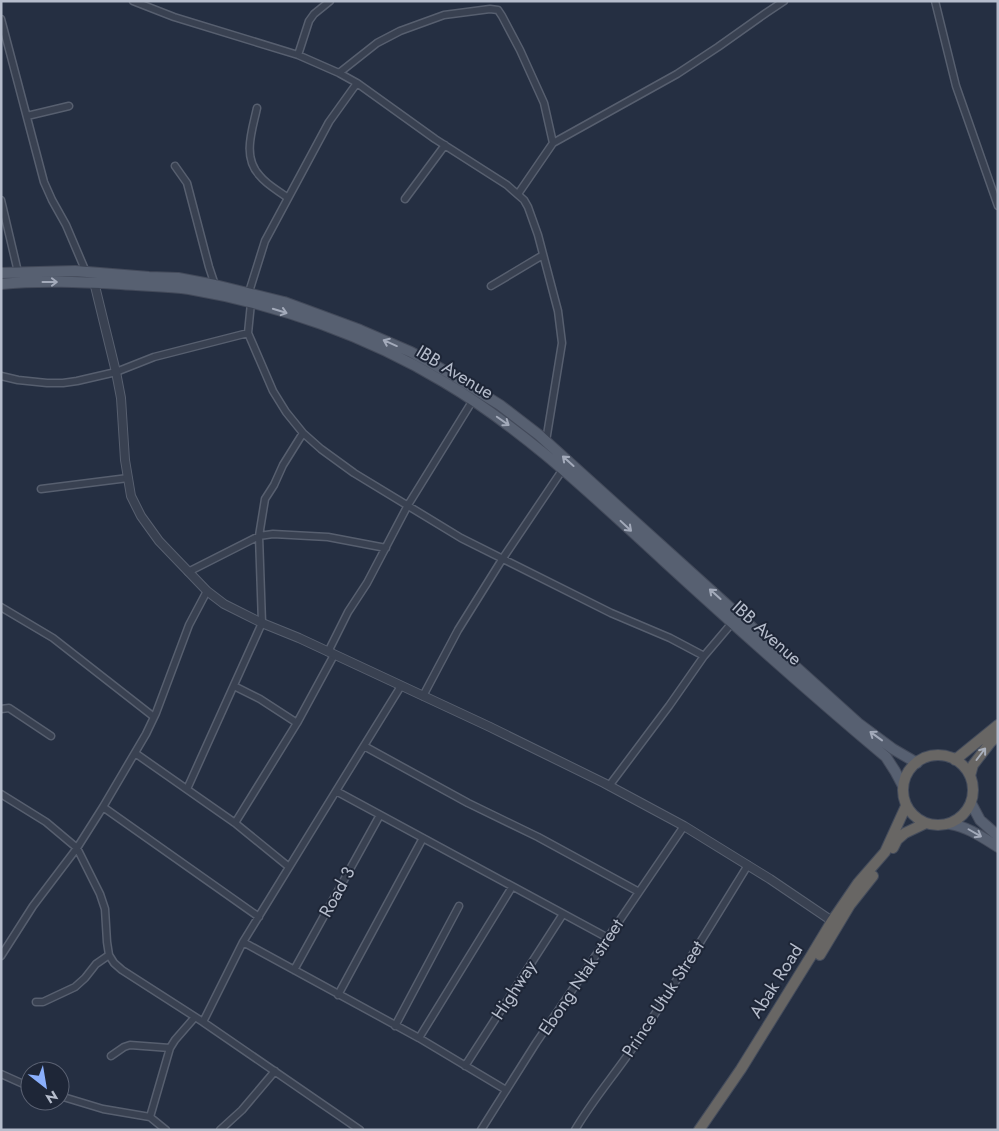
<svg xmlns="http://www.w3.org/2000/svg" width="999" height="1131" font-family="Jost,sans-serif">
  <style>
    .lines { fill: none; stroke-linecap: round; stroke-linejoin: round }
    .minor-casing { stroke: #575f6f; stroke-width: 9 }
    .tertiary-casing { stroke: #575f6f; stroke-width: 10 }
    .primary-casing { stroke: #434a5a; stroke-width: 12 }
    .trunk-casing { stroke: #444c5c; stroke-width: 12 }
    .minor { stroke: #394151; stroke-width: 6 }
    .tertiary { stroke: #394151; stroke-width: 8 }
    .primary { stroke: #576071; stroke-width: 10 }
    .trunk { stroke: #686664; stroke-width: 10 }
    .oneway { stroke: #a3aaba }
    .oneway2 { stroke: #aab0bc }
    .labels { text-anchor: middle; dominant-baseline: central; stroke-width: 4; stroke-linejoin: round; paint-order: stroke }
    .street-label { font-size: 18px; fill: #b6bdcc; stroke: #1e2637 }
  </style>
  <rect width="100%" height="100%" fill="#252f42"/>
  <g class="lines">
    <g class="minor-casing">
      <path id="minor" d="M133,1L174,17L298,55L339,73L357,83L435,139L507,185L524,200L528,207L538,235L558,311L562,343L546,441
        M935,1L956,86L998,206
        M1,19L44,182L52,200L66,225L86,272
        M298,55L309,21L314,14L330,1
        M339,73L377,43L400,31L444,15L490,9L498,10L502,16L520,50L544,103L553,143
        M257,108C252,131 242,157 260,176C267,185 279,191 288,198
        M27,116L69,106
        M175,166L187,183L209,267L215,285
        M518,194L553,143L677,74L718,47L766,13L784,1
        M405,199L445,145
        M1,200L18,272
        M491,286L543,255
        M249,292L265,241L329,122L357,83
        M251,303L248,333L273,391L286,412L303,433L321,449L354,473L461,538L611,613L670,638L704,656
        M1,376L18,380L47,383H63L77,381L116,372L154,357L248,333
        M41,489L128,478
        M188,572L259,536L273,534L328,537L386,548
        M1,607L53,638L154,717
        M328,652L348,612L367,583L408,505L473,400
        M234,686L260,699L297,723
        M423,696L458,630L503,558L563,469
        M1,709L9,708L51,736
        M364,746L468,803L538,837L639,892
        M135,753L235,823L289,867
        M609,786L669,706L704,656L732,623
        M187,789L262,623L259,536L265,499L274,485L283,465L303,433
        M336,791L608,938
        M1,794L46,822L77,848L100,894L105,909L107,942L109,955L114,963L122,970L203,1022L360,1130
        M103,807L259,917
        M235,823L297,723L334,655
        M243,942L419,1038L506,1090
        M1,956L33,906L77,848L103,807L146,734L156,713L189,625L207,591
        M294,970L380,815
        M338,995L423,838
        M36,1002H43L75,987L85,978L96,964L109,955
        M203,1022L243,942L336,791L401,686
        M395,1026L459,906
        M419,1038L512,887
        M111,1056L124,1047L130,1045L170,1048
        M465,1066L563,914
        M1,1074L30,1087
        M60,1096L103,1109L150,1117L166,1130
        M150,1117L170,1048L175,1040L195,1017
        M220,1130L242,1110L275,1071
        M481,1130L536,1043L684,826
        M575,1130C593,1099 617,1072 636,1043C675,984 711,925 748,865"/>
    </g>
    <g class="tertiary-casing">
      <path id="tertiary" d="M94,282L116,372L121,398L125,460L131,496L141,516L159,541L207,591L224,604L262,623L299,638L490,727L604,783L684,826L770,879L832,921"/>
    </g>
    <g class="primary-casing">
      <path id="primary" d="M1,273L75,271L149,277L178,278L215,285L284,302L360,330L411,352L454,376L484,395L500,405L539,435L858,723L893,749L917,763
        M1,284C41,280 81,282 121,284C144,286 167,286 189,289C278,304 367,336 444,382C525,430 593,496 663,560C736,627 810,693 886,757L895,771L903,786
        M971,803L980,820L998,836
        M950,824C968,827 982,837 998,847"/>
    </g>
    <g class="trunk-casing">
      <path id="trunk" d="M903 790a35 35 0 1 1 70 0a35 35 0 1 1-70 0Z
        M955,760L998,725
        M970,776L973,765L990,743L998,735
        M893,848L897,840L905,833L926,823
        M820,955L850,905L873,876
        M699,1130L741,1069L811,956L832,921L858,883L885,852L906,806"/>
    </g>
    <use href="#minor" class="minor"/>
    <use href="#tertiary" class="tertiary"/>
    <use href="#primary" class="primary"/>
    <use href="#trunk" class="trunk"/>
  </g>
  <defs><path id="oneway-shaft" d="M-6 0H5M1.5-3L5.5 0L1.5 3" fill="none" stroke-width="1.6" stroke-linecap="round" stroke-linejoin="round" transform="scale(1.25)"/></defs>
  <g class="oneway">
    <use href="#oneway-shaft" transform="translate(50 282)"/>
    <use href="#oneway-shaft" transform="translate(280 311) rotate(17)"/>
    <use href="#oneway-shaft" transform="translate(390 343) rotate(-156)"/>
    <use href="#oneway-shaft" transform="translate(503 421) rotate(35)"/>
    <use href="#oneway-shaft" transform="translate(568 461) rotate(-138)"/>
    <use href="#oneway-shaft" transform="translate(626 526) rotate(43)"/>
    <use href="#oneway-shaft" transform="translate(715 594) rotate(-138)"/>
    <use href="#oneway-shaft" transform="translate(876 736) rotate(-144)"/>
    <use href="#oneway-shaft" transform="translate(975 833) rotate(30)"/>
  </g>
  <use class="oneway2" href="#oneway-shaft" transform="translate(981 754) rotate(-53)"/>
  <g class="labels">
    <g class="street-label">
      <text transform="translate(455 372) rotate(31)">IBB Avenue</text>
      <text transform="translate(767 633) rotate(42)">IBB Avenue</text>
      <text transform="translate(337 892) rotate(-61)">Road 3</text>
      <text transform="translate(581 977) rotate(-56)">Ebong Ntak street</text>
      <text transform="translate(776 981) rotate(-58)">Abak Road</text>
      <text transform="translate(514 990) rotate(-57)">Highway</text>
      <text transform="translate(663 999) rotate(-57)">Prince Utuk Street</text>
    </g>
  </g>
  <rect width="999" height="1131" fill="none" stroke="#b6bdcc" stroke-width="5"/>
  <g transform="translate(45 1086) rotate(149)"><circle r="24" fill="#1e2637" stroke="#5b6273"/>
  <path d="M0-4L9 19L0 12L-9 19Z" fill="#8aaffc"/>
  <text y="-8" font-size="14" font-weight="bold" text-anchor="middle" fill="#b6bdcc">N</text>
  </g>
</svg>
